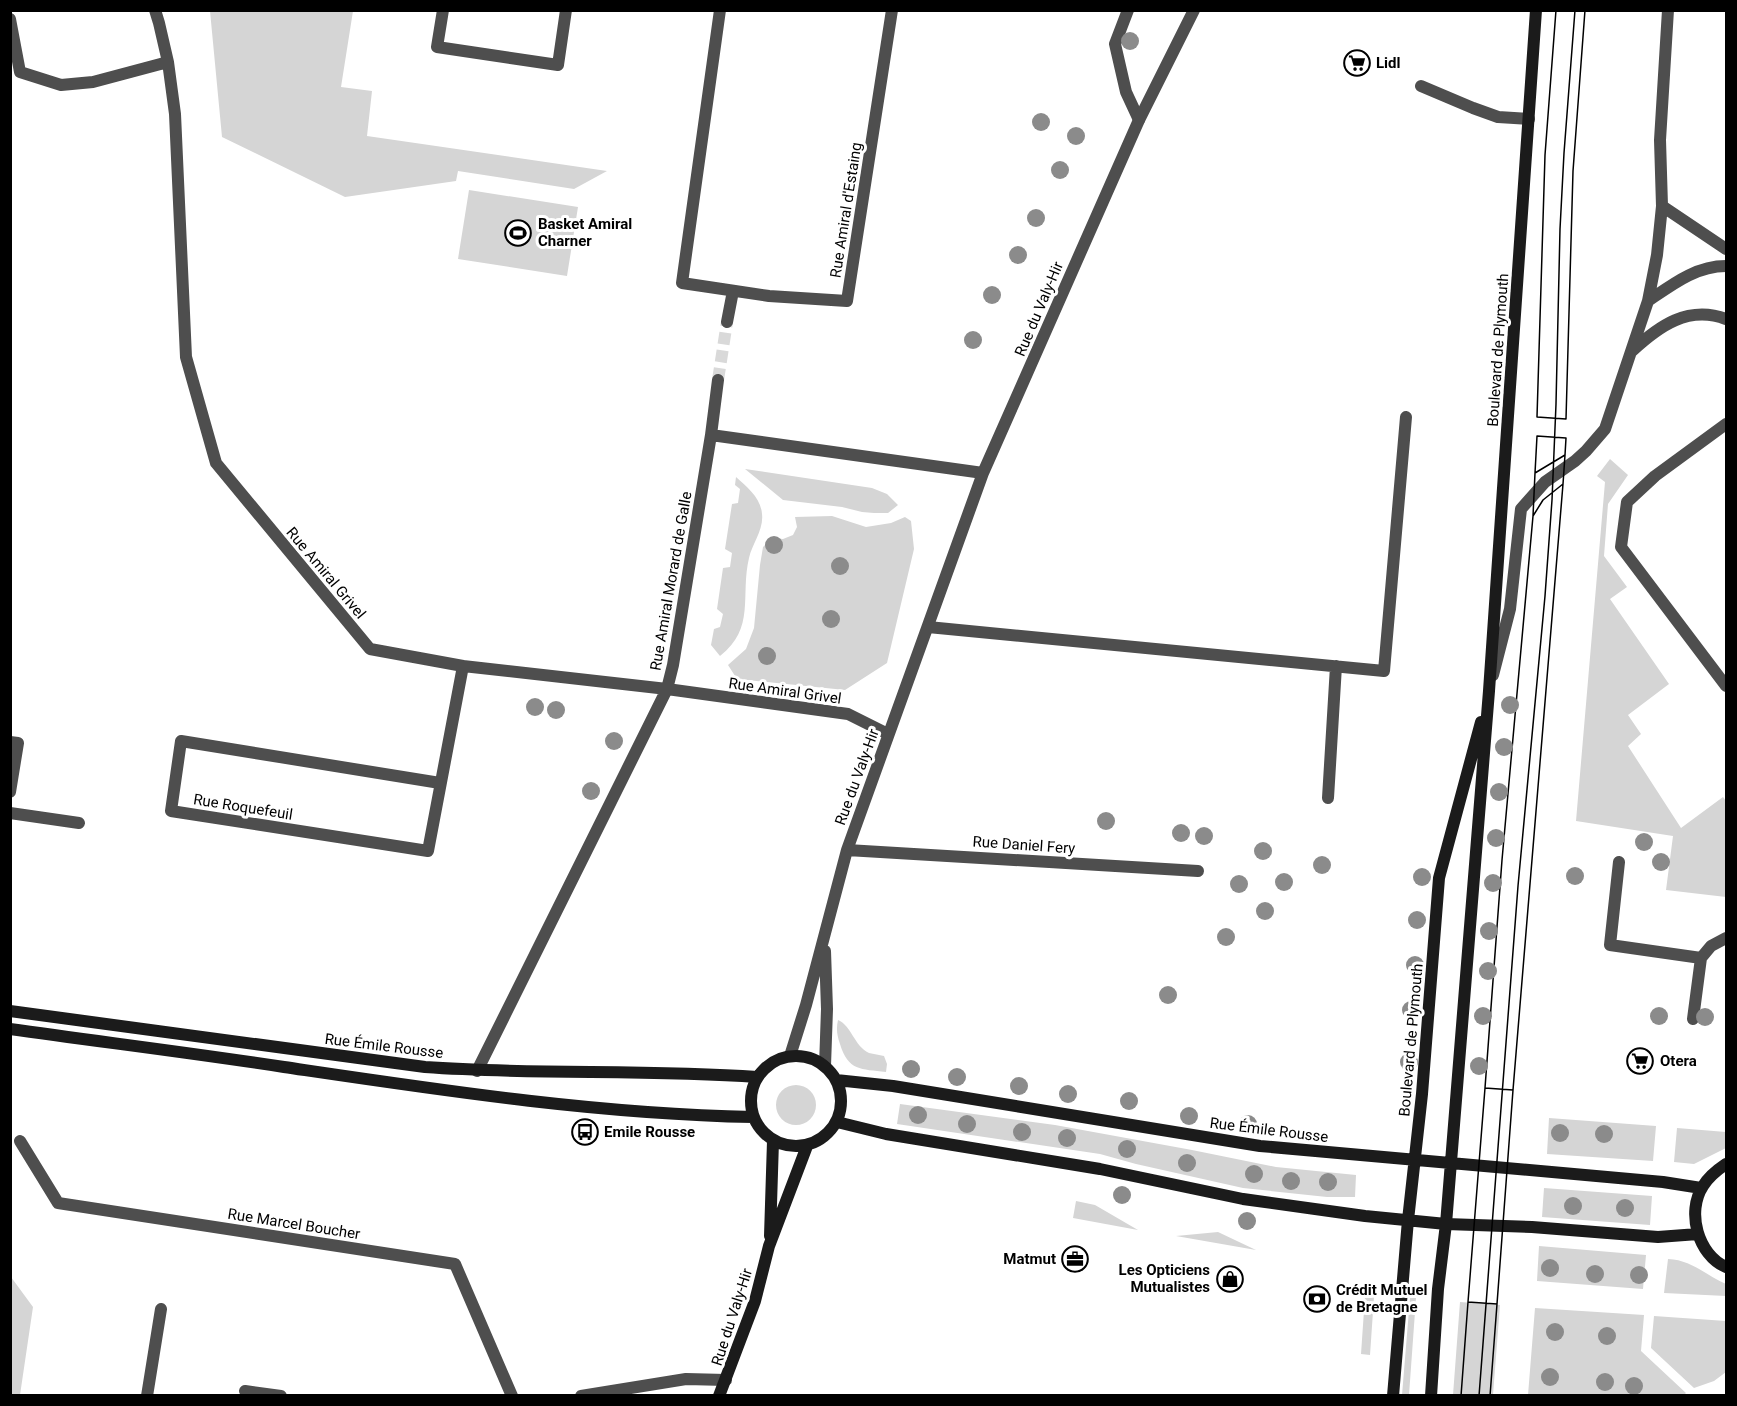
<svg xmlns="http://www.w3.org/2000/svg" width="1737" height="1406" font-family="Roboto,sans-serif">
  <style>
    .green { fill: #d5d5d5 }
    .lines { fill: none; stroke-linecap: round; stroke-linejoin: round }
    .street-tunnel { stroke: #d9d9d9; stroke-width: 12; stroke-dasharray: 12 6; stroke-linecap: butt }
    .lane { stroke: #4e4e4e; stroke-width: 12 }
    .street { stroke: #4e4e4e; stroke-width: 12 }
    .secondary { stroke: #1b1b1b; stroke-width: 12 }
    .tram { stroke: #000; stroke-width: 1.5 }
    .tree { fill: #8b8b8b }
    .labels { text-anchor: middle; dominant-baseline: central; stroke-width: 6; stroke-linejoin: round; paint-order: stroke }
    .poi-label { font-size: 15px; font-weight: bold; fill: #000; stroke: #fff; text-anchor: start }
    .street-label { font-size: 15px; fill: #000; stroke: #fff }
  </style>
  <rect width="100%" height="100%" fill="#fff"/>
  <path class="green" d="M210,11H353L341,87L372,91L367,136L607,171L574,189L458,171L456,181L345,197L222,137Z
    M469,190L578,207L567,276L458,259Z
    M1610,459L1628,475L1608,504L1604,556L1627,587L1610,599L1669,684L1628,715L1641,734L1628,746L1681,828L1723,797L1726,801V897L1666,890L1673,836L1576,821L1605,482L1597,476Z
    M745,469L872,488L887,494L898,505L888,513H874L862,512L842,507L783,500Z
    M736,477C747,487 761,498 762,514C764,530 752,544 749,558C740,596 756,628 720,656L711,645L714,629L720,627L723,614L717,609L723,568L730,567L732,553L725,549L732,504L738,503L740,489L735,485Z
    M832,516L866,527L891,523L905,517L911,521L914,549L887,663L845,690L737,679L728,665L746,649L754,628L760,565L763,547L772,538L783,539L793,535L797,527L795,517Z
    M838,1020C852,1026 854,1046 869,1053C874,1054 879,1055 884,1056L887,1064L886,1072C861,1069 848,1071 840,1044C837,1035 836,1029 838,1020Z
    M776 1105a20 20 0 1 1 40 0a20 20 0 1 1-40 0Z
    M900,1104L1055,1125L1192,1150L1276,1167L1356,1175L1355,1197H1327L1243,1188L1136,1164L1100,1154L897,1124Z
    M1549,1118L1656,1126L1653,1161L1547,1154Z
    M1677,1128L1726,1132V1148L1694,1164L1674,1162Z
    M1544,1188L1652,1196L1650,1225L1542,1217Z
    M1076,1201L1095,1205L1138,1230L1073,1218Z
    M1218,1232L1256,1250L1176,1236Z
    M1539,1246L1646,1255L1643,1289L1537,1281Z
    M1668,1259C1692,1260 1705,1275 1726,1284V1296L1664,1293Z
    M11,1277L33,1307L20,1395H11Z
    M1365,1296L1374,1297L1370,1355L1361,1354Z
    M1410,1298H1416L1409,1395H1402Z
    M1460,1302L1500,1305L1493,1395H1453Z
    M1535,1308L1644,1315L1641,1351L1686,1393L1683,1396L1528,1395Z
    M1654,1316L1726,1321V1372L1714,1381L1694,1388L1651,1348Z"/>
  <g class="lines">
    <path class="street-tunnel" d="M718,380L727,322"/>
    <path class="lane" d="M1128,10L1115,44L1126,92L1139,120
      M1662,206L1726,249
      M1648,301C1673,284 1696,266 1726,266
      M1632,351C1659,326 1688,305 1726,319
      M1726,424L1655,476L1627,502L1621,547L1726,686
      M1493,675L1510,609L1521,509L1545,482L1575,461L1586,451L1605,429L1648,301L1657,255L1662,206L1660,140L1668,10
      M1619,862L1610,945L1701,958L1711,946L1726,938
      M1693,1019L1701,958"/>
    <path class="street" d="M155,10L159,23L168,62L175,114L186,357L216,463L370,649L463,666L667,689L848,714L888,734
      M443,10L437,47L558,65L566,10
      M720,10L682,283L769,296L847,301L892,10
      M10,19L20,72L61,85L93,82L168,62
      M1421,86L1473,108L1498,117L1529,119
      M727,322L733,291
      M711,435L718,380
      M928,627L1384,671L1406,417
      M10,742L18,743L10,792
      M440,783L181,741L171,811L428,851L463,666
      M1328,798L1336,666
      M10,813L79,823
      M847,850L1198,871
      M825,951L827,1009L825,1066
      M790,1056L806,1005L847,850L983,473L1139,120L1194,10
      M477,1071L667,689L673,665L711,435L983,473
      M20,1141L58,1203L455,1264L512,1396
      M245,1391L281,1396
      M147,1396L161,1309
      M581,1396L686,1379L726,1380"/>
    <path class="secondary" d="M10,1011L425,1067C535,1075 646,1069 757,1077
      M10,1029C102,1042 193,1053 284,1067C440,1090 596,1114 753,1117
      M751 1101a45 45 0 1 1 90 0a45 45 0 1 1-90 0Z
      M836,1080L893,1086L1260,1146L1663,1182L1701,1188
      M837,1122L886,1134L1100,1169L1243,1199L1365,1216L1446,1224L1532,1227L1658,1237L1698,1234
      M1726,1164C1717,1170 1709,1176 1703,1186C1686,1212 1698,1255 1726,1267
      M770,1236L773,1141
      M719,1396L755,1301L769,1246L807,1146
      M1393,1396L1408,1220L1422,1094L1439,878L1481,722
      M1431,1396L1438,1289L1446,1224L1489,691L1536,10"/>
    <path class="tram" d="M1556,10L1545,155L1537,417L1566,419L1573,171L1585,10
      M1537,436L1566,438L1565,455L1535,473Z
      M1565,455L1563,484L1543,500L1533,516L1535,473Z
      M1563,484L1513,1090L1485,1088L1502,860L1533,516L1543,500Z
      M1485,1088L1513,1090L1497,1304L1468,1302Z
      M1461,1396L1468,1302L1497,1304L1490,1396
      M1479,1396L1518,886L1545,596L1552,500L1556,404L1560,229L1564,153L1575,10"/>
  </g>
  <g class="tree">
    <circle cx="1130" cy="41" r="9"/>
    <circle cx="1041" cy="122" r="9"/>
    <circle cx="1076" cy="136" r="9"/>
    <circle cx="1060" cy="170" r="9"/>
    <circle cx="1036" cy="218" r="9"/>
    <circle cx="1018" cy="255" r="9"/>
    <circle cx="992" cy="295" r="9"/>
    <circle cx="973" cy="340" r="9"/>
    <circle cx="774" cy="545" r="9"/>
    <circle cx="840" cy="566" r="9"/>
    <circle cx="831" cy="619" r="9"/>
    <circle cx="767" cy="656" r="9"/>
    <circle cx="1510" cy="705" r="9"/>
    <circle cx="535" cy="707" r="9"/>
    <circle cx="556" cy="710" r="9"/>
    <circle cx="614" cy="741" r="9"/>
    <circle cx="1504" cy="747" r="9"/>
    <circle cx="591" cy="791" r="9"/>
    <circle cx="1499" cy="792" r="9"/>
    <circle cx="1106" cy="821" r="9"/>
    <circle cx="1181" cy="833" r="9"/>
    <circle cx="1204" cy="836" r="9"/>
    <circle cx="1496" cy="838" r="9"/>
    <circle cx="1644" cy="842" r="9"/>
    <circle cx="1263" cy="851" r="9"/>
    <circle cx="1661" cy="862" r="9"/>
    <circle cx="1322" cy="865" r="9"/>
    <circle cx="1575" cy="876" r="9"/>
    <circle cx="1422" cy="877" r="9"/>
    <circle cx="1284" cy="882" r="9"/>
    <circle cx="1493" cy="883" r="9"/>
    <circle cx="1239" cy="884" r="9"/>
    <circle cx="1265" cy="911" r="9"/>
    <circle cx="1417" cy="920" r="9"/>
    <circle cx="1489" cy="931" r="9"/>
    <circle cx="1226" cy="937" r="9"/>
    <circle cx="1415" cy="965" r="9"/>
    <circle cx="1488" cy="971" r="9"/>
    <circle cx="1168" cy="995" r="9"/>
    <circle cx="1411" cy="1010" r="9"/>
    <circle cx="1483" cy="1016" r="9"/>
    <circle cx="1659" cy="1016" r="9"/>
    <circle cx="1705" cy="1017" r="9"/>
    <circle cx="1409" cy="1062" r="9"/>
    <circle cx="1479" cy="1066" r="9"/>
    <circle cx="911" cy="1069" r="9"/>
    <circle cx="957" cy="1077" r="9"/>
    <circle cx="1019" cy="1086" r="9"/>
    <circle cx="1068" cy="1094" r="9"/>
    <circle cx="1129" cy="1101" r="9"/>
    <circle cx="918" cy="1115" r="9"/>
    <circle cx="1189" cy="1116" r="9"/>
    <circle cx="967" cy="1124" r="9"/>
    <circle cx="1248" cy="1124" r="9"/>
    <circle cx="1022" cy="1132" r="9"/>
    <circle cx="1560" cy="1133" r="9"/>
    <circle cx="1604" cy="1134" r="9"/>
    <circle cx="1067" cy="1138" r="9"/>
    <circle cx="1127" cy="1149" r="9"/>
    <circle cx="1187" cy="1163" r="9"/>
    <circle cx="1254" cy="1174" r="9"/>
    <circle cx="1291" cy="1181" r="9"/>
    <circle cx="1328" cy="1182" r="9"/>
    <circle cx="1122" cy="1195" r="9"/>
    <circle cx="1573" cy="1206" r="9"/>
    <circle cx="1625" cy="1208" r="9"/>
    <circle cx="1247" cy="1221" r="9"/>
    <circle cx="1550" cy="1268" r="9"/>
    <circle cx="1595" cy="1274" r="9"/>
    <circle cx="1639" cy="1275" r="9"/>
    <circle cx="1555" cy="1332" r="9"/>
    <circle cx="1607" cy="1336" r="9"/>
    <circle cx="1550" cy="1377" r="9"/>
    <circle cx="1605" cy="1382" r="9"/>
    <circle cx="1634" cy="1386" r="9"/>
  </g>
  <defs>
    <g id="supermarket-ring" transform="scale(1.35)"><circle r="9.5" fill="#fff" stroke="#000" stroke-width="1.5"/><path d="M-6-5.5h2.5l.6 2H6L4.5 2H-2.5L-4.4-4H-6ZM-1.5 3.2a1.3 1.3 0 1 0 .1 0ZM3 3.2a1.3 1.3 0 1 0 .1 0Z" fill="#000"/></g>
    <g id="stadium-ring" transform="scale(1.35)"><circle r="9.5" fill="#fff" stroke="#000" stroke-width="1.5"/><path d="M0-5a6.5 5 0 1 0 0 10a6.5 5 0 1 0 0-10ZM-3.5-1.8h7v3.6h-7Z" fill="#000"/></g>
    <g id="bus-ring" transform="scale(1.35)"><circle r="9.5" fill="#fff" stroke="#000" stroke-width="1.5"/><path d="M-5-6H5V4H4V6H2V4H-2V6H-4V4H-5ZM-3.5-4V0h7V-4ZM-3.5 1.2v1.5H-2V1.2ZM2 1.2v1.5H3.5V1.2Z" fill="#000"/></g>
    <g id="office-ring" transform="scale(1.35)"><circle r="9.5" fill="#fff" stroke="#000" stroke-width="1.5"/><path d="M-6-3h4V-5.5h4V-3h4V5H-6ZM-1-4.5V-3h2v-1.5ZM-6 0V1H6V0Z" fill="#000"/></g>
    <g id="shop-ring" transform="scale(1.35)"><circle r="9.5" fill="#fff" stroke="#000" stroke-width="1.5"/><path d="M-5-2.5h2.3a2.7 3.5 0 0 1 5.4 0H5L5.5 6h-11ZM-1.5-2.5h3a1.5 2.3 0 0 0-3 0Z" fill="#000"/></g>
    <g id="bank-ring" transform="scale(1.35)"><circle r="9.5" fill="#fff" stroke="#000" stroke-width="1.5"/><path d="M-6-4H6V4H-6ZM0-2.3a2.3 2.3 0 1 0 0 4.6a2.3 2.3 0 1 0 0-4.6Z" fill="#000"/></g>
  </defs>
  <g fill-rule="evenodd">
    <use href="#supermarket-ring" x="1357" y="63"/>
    <use href="#stadium-ring" x="518" y="233"/>
    <use href="#supermarket-ring" x="1640" y="1061"/>
    <use href="#bus-ring" x="585" y="1132"/>
    <use href="#office-ring" x="1075" y="1259"/>
    <use href="#shop-ring" x="1230" y="1279"/>
    <use href="#bank-ring" x="1317" y="1299"/>
  </g>
  <g class="labels">
    <g class="poi-label">
      <text x="1376" y="63">Lidl</text>
      <text x="538" y="224">Basket Amiral<tspan x="538" dy="17">Charner</tspan></text>
      <text x="1660" y="1061">Otera</text>
      <text x="604" y="1132">Emile Rousse</text>
      <text x="1056" y="1259" text-anchor="end">Matmut</text>
      <text x="1210" y="1270" text-anchor="end">Les Opticiens<tspan x="1210" dy="17">Mutualistes</tspan></text>
      <text x="1336" y="1290">Crédit Mutuel<tspan x="1336" dy="17">de Bretagne</tspan></text>
    </g>
    <g class="street-label">
      <text transform="translate(846 210) rotate(-81)">Rue Amiral d'Estaing</text>
      <text transform="translate(1039 309) rotate(-67)">Rue du Valy-Hir</text>
      <text transform="translate(1498 350) rotate(-86)">Boulevard de Plymouth</text>
      <text transform="translate(326 573) rotate(50)">Rue Amiral Grivel</text>
      <text transform="translate(671 581) rotate(-80)">Rue Amiral Morard de Galle</text>
      <text transform="translate(785 691) rotate(8)">Rue Amiral Grivel</text>
      <text transform="translate(857 777) rotate(-70)">Rue du Valy-Hir</text>
      <text transform="translate(243 807) rotate(9)">Rue Roquefeuil</text>
      <text transform="translate(1024 845) rotate(4)">Rue Daniel Fery</text>
      <text transform="translate(1411 1040) rotate(-85)">Boulevard de Plymouth</text>
      <text transform="translate(384 1046) rotate(7)">Rue Émile Rousse</text>
      <text transform="translate(1269 1130) rotate(7)">Rue Émile Rousse</text>
      <text transform="translate(294 1224) rotate(9)">Rue Marcel Boucher</text>
      <text transform="translate(732 1317) rotate(-72)">Rue du Valy-Hir</text>
    </g>
  </g>
  <rect width="1737" height="1406" fill="none" stroke="#000000" stroke-width="24"/>
</svg>
